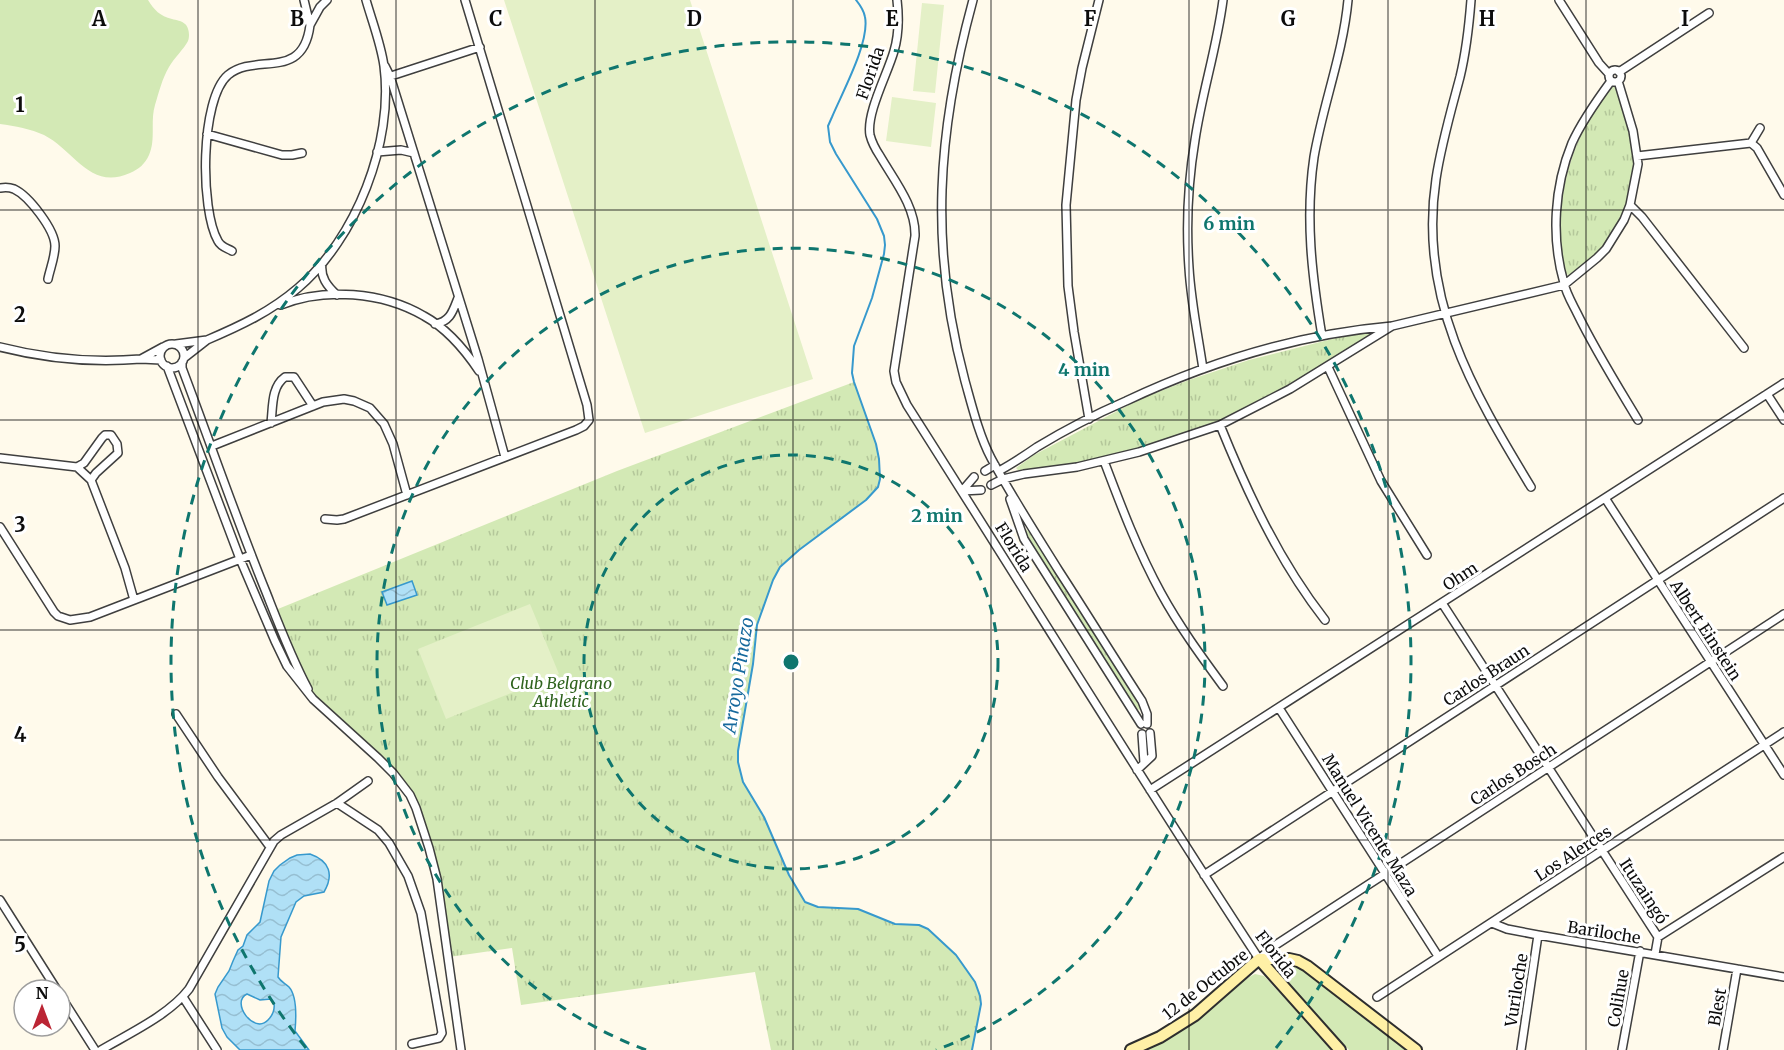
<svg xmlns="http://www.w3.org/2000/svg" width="1784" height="1050" font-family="Merriweather,serif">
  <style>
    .grass { fill: #d3e9b5 }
    .park { fill: url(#park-tufts) }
    .pitch { fill: #e4f0c7 }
    .water { fill: url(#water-waves); stroke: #3799cd; stroke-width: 1.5; fill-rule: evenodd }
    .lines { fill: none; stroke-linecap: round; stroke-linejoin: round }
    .stream { stroke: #3799cd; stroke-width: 2 }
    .street-casing { stroke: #3f3f3f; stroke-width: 10 }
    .secondary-casing { stroke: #2e2e2e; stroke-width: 14 }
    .street { stroke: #fff; stroke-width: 7 }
    .secondary { stroke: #fff0a6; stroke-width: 10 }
    .grid { fill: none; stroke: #0c0c0c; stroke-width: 1.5; stroke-opacity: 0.55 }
    .ring { fill: none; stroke: #0f766e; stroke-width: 3; stroke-dasharray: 10 8 }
    .labels { text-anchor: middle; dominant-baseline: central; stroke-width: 6; stroke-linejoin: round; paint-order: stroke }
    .street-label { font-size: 16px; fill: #0c0c0c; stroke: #fff }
    .park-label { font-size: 16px; font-style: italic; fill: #2f631d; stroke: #fff }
    .water-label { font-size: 18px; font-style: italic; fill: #16699d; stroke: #fff }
    .grid-label { font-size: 20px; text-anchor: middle; font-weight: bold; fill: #0c0c0c; stroke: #fff; stroke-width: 6; stroke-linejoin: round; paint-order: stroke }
    .centre { fill: #0f766e; stroke: #fff; stroke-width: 3 }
    .ring-label { font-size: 18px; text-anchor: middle; font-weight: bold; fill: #0f766e; stroke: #fff; stroke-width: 6; stroke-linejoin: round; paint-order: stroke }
  </style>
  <defs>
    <pattern id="park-tufts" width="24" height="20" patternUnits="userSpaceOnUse" patternTransform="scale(1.5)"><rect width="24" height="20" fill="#d3e9b5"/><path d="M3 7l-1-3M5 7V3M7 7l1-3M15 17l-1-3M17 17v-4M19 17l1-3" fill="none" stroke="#b4c79a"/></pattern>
    <pattern id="water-waves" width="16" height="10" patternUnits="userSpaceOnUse" patternTransform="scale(1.5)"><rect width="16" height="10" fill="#b0e0f6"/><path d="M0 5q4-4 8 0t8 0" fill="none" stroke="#96bfd2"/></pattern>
  </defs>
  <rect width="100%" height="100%" fill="#fffaeb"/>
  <path class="grass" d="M0,0H148C154,10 160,16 172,19C176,20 182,21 185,24C189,27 190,36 188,41C184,49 174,58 169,67C162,79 159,92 155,105C150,122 156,139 149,155C145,164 139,169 130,173C90,191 75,151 44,135C31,129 15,126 0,124Z
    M1292,964L1299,967L1410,1050H1349L1285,982C1281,975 1281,970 1288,965Z
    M1255,974L1264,976L1333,1050H1143C1170,1038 1195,1022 1219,1003C1231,992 1240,981 1255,974Z"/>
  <path class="park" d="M1613,83L1618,86L1630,130L1634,156L1633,178L1625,213L1608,240L1593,257L1570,276L1563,272C1553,202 1569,139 1613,83Z
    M1368,332L1372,334L1371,336L1284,390L1216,424L1125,453L1080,463L1024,471H1019L1016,468L1034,455L1140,399L1189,380L1249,360L1344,336Z
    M854,382L876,444L879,459L880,479L878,487L866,500L799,550L780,567L773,580L757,625L753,664L738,751V762L743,782L764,817L789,875L805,902L818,907L858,909L895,924L919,925L928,929L956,955L975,982L980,996L981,1004L972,1050H771L755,972L521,1005L512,948L449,957L434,865L405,789L313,699L273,611L617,471Z
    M1026,529L1031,534L1142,706L1140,710L1136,709C1099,650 1059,592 1025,531Z"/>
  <path class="pitch" d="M504,0H690L813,379L645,433Z
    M922,3L944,5L935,93L913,91Z
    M892,97L936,103L931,147L886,141Z
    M530,604L559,674L446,719L418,649Z"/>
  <path class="water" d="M412,581L417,595L387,605L382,592Z
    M310,854C330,861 334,875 324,892L304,896L296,902L281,937L278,977C281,982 285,983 289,987C297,996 296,1020 295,1031L309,1050H240L227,1037L222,1028L215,994L218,987L229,971L233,961L238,950L243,946L247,935L260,922L269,881L274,871L280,865L290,858L297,855ZM247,994L260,1000L271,999L274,1003C275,1010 273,1015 268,1020C254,1035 230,1002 247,994Z"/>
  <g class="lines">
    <path class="stream" d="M856,0C860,5 864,11 865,17C870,42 842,93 832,117L828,126L830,142L836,154L877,219L884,236L885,245L884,254L872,298L854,346L852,373L854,382L876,444L879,459L880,479L878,487L866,500L799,550L780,567L773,580L757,625L753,664L738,751V762L743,782L764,817L789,875L805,902L818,907L858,909L895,924L919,925L928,929L956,955L975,982L980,996L981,1004L972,1050"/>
    <g class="street-casing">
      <path id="street" d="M304,0L310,25L320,7L327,0
        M897,0C899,17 899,34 894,51C888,73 866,113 870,135C872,143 876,150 880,156C894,180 916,207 915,236L894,371L896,382L907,405C1025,590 1139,776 1259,959L1274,946L1784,614
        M973,0C937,132 929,247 965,381C972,406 979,435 991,458C1012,497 1036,534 1059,571C1087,614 1114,658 1142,701L1147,714V724
        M1471,0C1469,26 1466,52 1460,77C1451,111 1441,145 1436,179C1418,298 1472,390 1531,487
        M1559,0L1599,63L1609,74
        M385,66L390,76L478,359L505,457
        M1609 76a6 6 0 1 1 12 0a6 6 0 1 1-12 0Z
        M1619,72L1709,13
        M388,77L480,47
        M1611,81C1597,100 1582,121 1572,143C1554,187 1551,238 1564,283C1566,293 1572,303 1577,313C1595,350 1617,385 1638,420
        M207,134L282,155H292L302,153
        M1751,143L1760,128
        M377,152L401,150L414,153
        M1637,156L1751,143L1757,148L1784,195
        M0,188C5,187 9,187 14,189C29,196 55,230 55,246C55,257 50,269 48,279
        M1630,205L1642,217L1744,348
        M232,251C227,248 221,247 218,241C200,210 200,99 228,75C256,52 303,82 310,25
        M322,263C320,277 327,286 337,295
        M281,305C324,287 383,292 424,316C446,328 465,350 479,371
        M435,324C450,322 453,311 458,298
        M1392,326L1564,285L1597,258L1606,249L1624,220L1630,205L1638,164L1633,131L1618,81
        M1322,336C1312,276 1305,218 1314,157C1323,104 1343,54 1348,0
        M207,340C240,326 270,312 298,288C356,239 394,142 384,66C381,44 372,21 366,0
        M160 356a12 12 0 1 1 24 0a12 12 0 1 1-24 0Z
        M176,344L207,340L184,358
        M0,347C47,359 93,363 141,359
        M161,360L141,359L163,347
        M182,362V368C210,442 236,518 266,592C279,625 291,657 308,689
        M167,366L240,559L275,641L287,666L313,699L378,758L393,773L410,795L416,808L429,848L437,879L461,1050
        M1328,367L1381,481L1427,555
        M1203,369C1198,335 1191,302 1189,268C1186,226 1188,182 1195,140C1202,93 1217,47 1223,0
        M1767,394L1784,420
        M1089,419L1074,332L1068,286L1066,205L1076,100L1082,68L1099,0
        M271,423C273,407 271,387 285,377H294L313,406
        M1220,425C1248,494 1279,561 1325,620
        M212,446L323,402L344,399L354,401L370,408L384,424L393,444L407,495
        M0,458L77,467L91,480L125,568L134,600
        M1104,461C1121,506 1138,551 1161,593C1179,626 1201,656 1223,686
        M77,467L84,463L102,438L105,435H111L117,444L118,453L96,473L91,480
        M985,471L995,465
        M991,485L1003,479L1024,474L1077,467L1139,452L1220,425L1290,389L1392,326C1300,334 1209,362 1126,401C1096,414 1065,430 1037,447C1024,456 1012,464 999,471
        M962,491L981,490
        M962,491L974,477
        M1605,498L1784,775
        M1010,499L1024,539L1141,724
        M325,519L337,520L344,519L576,430L584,426L589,420L587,405L465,0
        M0,527L54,612L58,616L70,620L90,617L251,555
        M1442,603L1658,937L1655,954
        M1279,708L1438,956
        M176,714L218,777L270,847
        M1142,734L1144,763
        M1137,770L1152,756L1150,733
        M1150,790L1784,383
        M337,803L378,830L389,843L408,876L421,913L442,1033L439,1038L412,1044
        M1204,875L1784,498
        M0,900L57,990
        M1492,923L1507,929L1538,935L1784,977
        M1658,937L1784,857
        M60,995L95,1050
        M183,997L217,1050
        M1377,997L1784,732
        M101,1050C130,1033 169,1015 189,989L274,841L281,835L337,803L368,781
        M1521,1050L1538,935
        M1622,1050L1640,951
        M1723,1050L1737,969"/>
    </g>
    <g class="secondary-casing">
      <path id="secondary" d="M1259,959L1340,1050
        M1131,1050L1160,1037L1195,1015L1259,959H1289L1298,961L1307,966L1416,1050"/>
    </g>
    <use href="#street" class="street"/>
    <use href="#secondary" class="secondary"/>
  </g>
  <path class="grid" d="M198,0V1050M396,0V1050M595,0V1050M793,0V1050M991,0V1050M1189,0V1050M1388,0V1050M1586,0V1050M0,210H1784M0,420H1784M0,630H1784M0,840H1784"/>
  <g class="ring">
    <circle cx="791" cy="662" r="207"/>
    <path d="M646 1050A414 414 0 1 1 936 1050"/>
    <path d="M306 1048A620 620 0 1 1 1276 1048"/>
  </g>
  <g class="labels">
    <g class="street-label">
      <text transform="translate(870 73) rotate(-71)">Florida</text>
      <text transform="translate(1014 547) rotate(58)">Florida</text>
      <text transform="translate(1460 576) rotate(-33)">Ohm</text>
      <text transform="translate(1706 630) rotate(57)">Albert Einstein</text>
      <text transform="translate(1486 675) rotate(-33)">Carlos Braun</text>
      <text transform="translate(1513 774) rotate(-33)">Carlos Bosch</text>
      <text transform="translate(1370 825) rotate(58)">Manuel Vicente Maza</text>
      <text transform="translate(1573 853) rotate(-33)">Los Alerces</text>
      <text transform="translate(1644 891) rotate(57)">Ituzaingó</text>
      <text transform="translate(1604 932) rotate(9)">Bariloche</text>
      <text transform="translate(1276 954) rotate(52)">Florida</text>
      <text transform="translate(1205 984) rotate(-38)">12 de Octubre</text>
      <text transform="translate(1516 990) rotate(-81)">Vuriloche</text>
      <text transform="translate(1618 998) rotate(-80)">Colihue</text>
      <text transform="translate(1717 1007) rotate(-80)">Blest</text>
    </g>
    <g class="park-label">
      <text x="561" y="683">Club Belgrano<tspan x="561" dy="18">Athletic</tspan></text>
    </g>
    <g class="water-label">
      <text transform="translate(738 675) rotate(-81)">Arroyo Pinazo</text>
    </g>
  </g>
  <g class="grid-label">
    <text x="99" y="26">A</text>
    <text x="297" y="26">B</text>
    <text x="496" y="26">C</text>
    <text x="694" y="26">D</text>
    <text x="892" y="26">E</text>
    <text x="1090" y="26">F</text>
    <text x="1288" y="26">G</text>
    <text x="1487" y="26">H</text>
    <text x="1685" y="26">I</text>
    <text x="20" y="112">1</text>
    <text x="20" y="322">2</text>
    <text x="20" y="532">3</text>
    <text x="20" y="742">4</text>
    <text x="20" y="952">5</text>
  </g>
  <circle cx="791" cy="662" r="9" class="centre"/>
  <g class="ring-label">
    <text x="1229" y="230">6 min</text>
    <text x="1084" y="376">4 min</text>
    <text x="937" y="522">2 min</text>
  </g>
  <g transform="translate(42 1008)"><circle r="28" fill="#ffffff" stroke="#9e9e9e" stroke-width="1.5"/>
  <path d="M0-4.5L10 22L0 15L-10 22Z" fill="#bb2534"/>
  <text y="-9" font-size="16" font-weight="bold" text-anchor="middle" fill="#0c0c0c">N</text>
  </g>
</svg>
